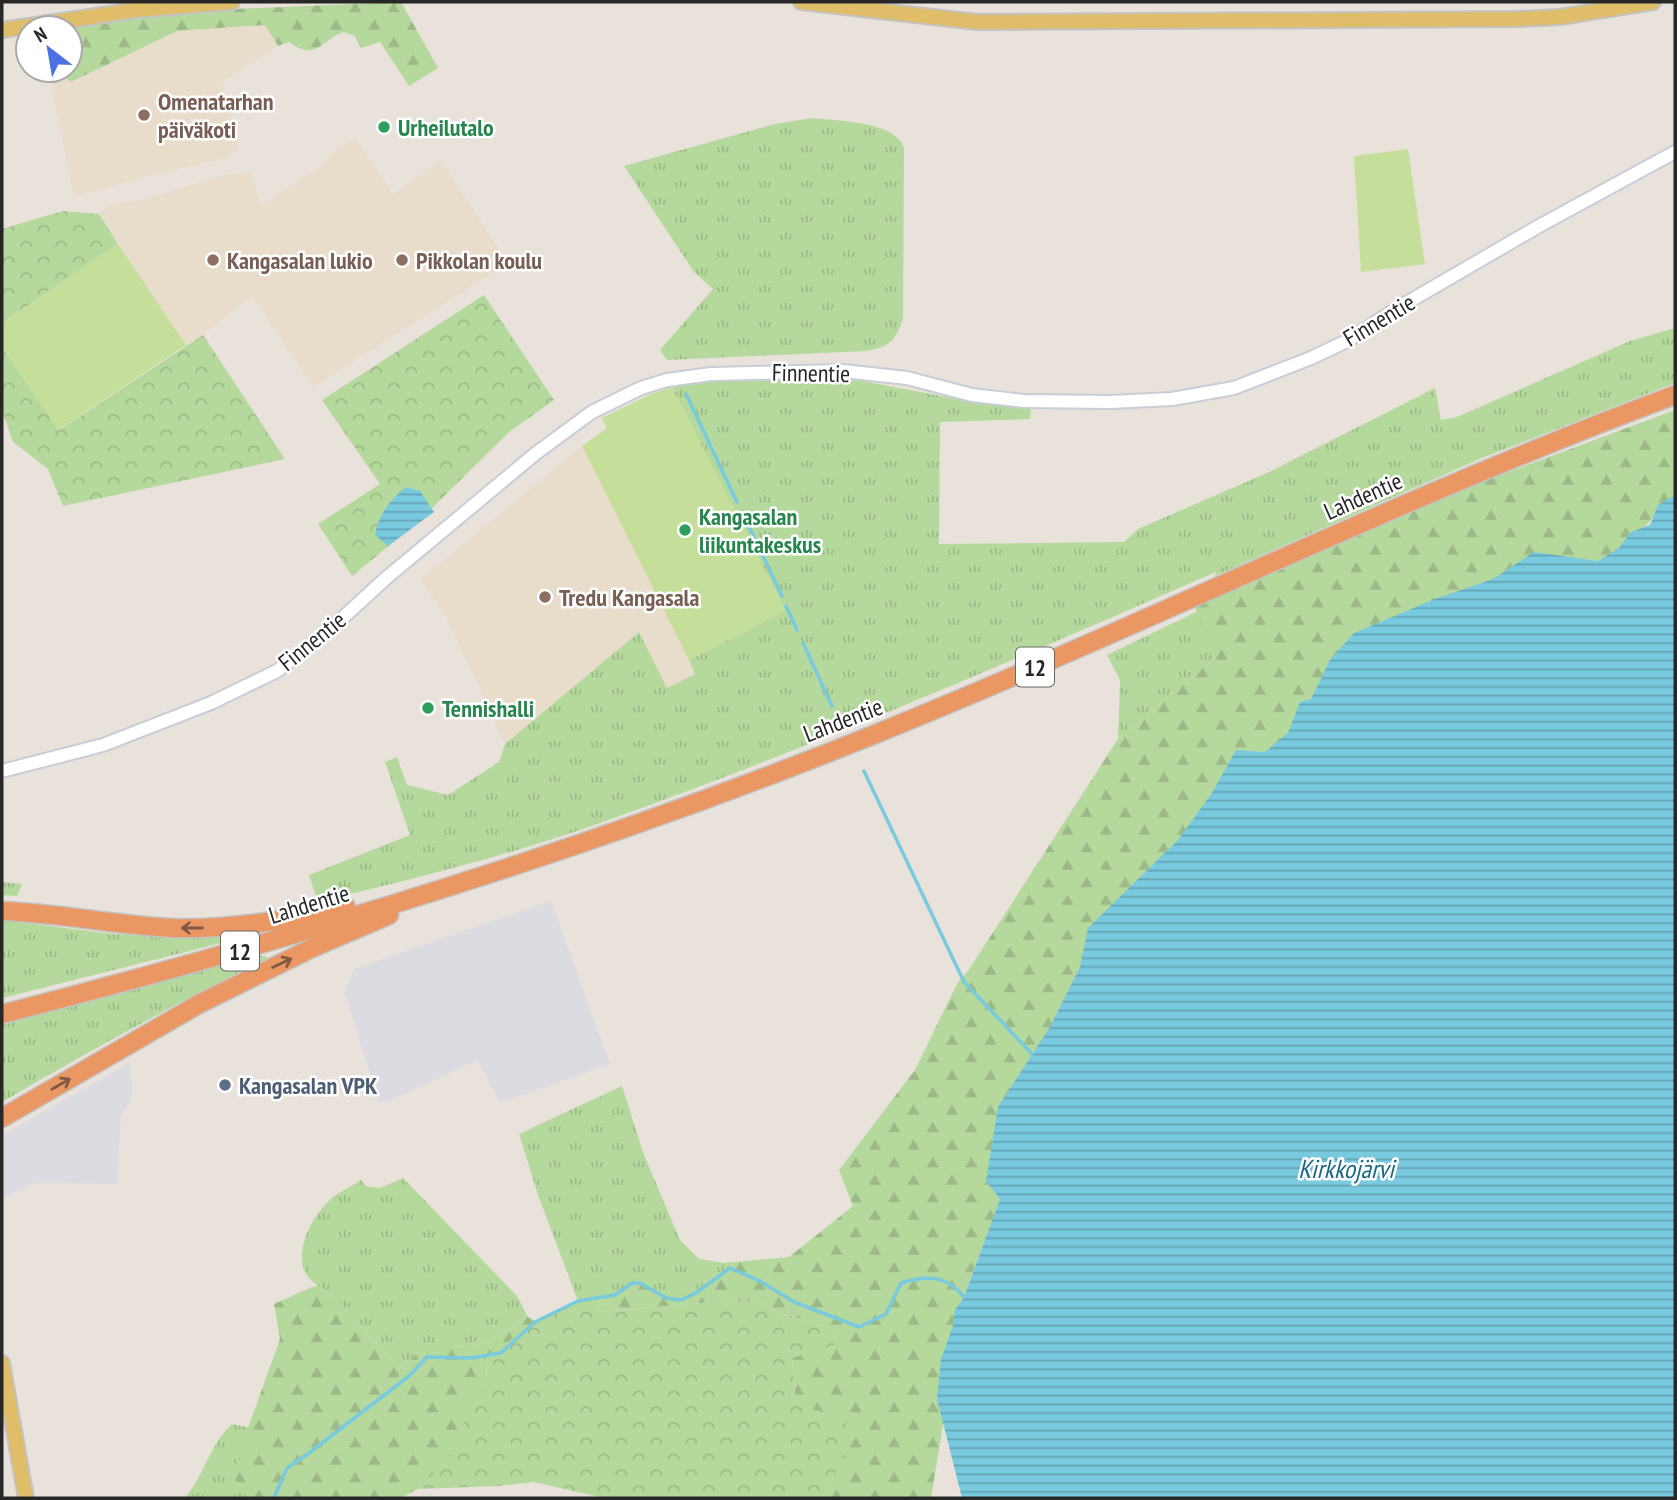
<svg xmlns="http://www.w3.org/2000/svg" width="1677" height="1500" font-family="'PT Sans Narrow',sans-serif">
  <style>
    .industrial { fill: #dcdbe1 }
    .education { fill: #e8ddcb }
    .grass { fill: url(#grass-tufts) }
    .forest { fill: url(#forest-firs) }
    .park { fill: url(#park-crowns) }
    .pitch { fill: #c5df9a }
    .water { fill: url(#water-rules) }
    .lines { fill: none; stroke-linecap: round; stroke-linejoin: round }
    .stream { stroke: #79c9df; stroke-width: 3.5 }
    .minor-casing { stroke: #c9cdd8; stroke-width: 16 }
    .major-casing { stroke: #c3c3c3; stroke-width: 18 }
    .highway-casing { stroke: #c3c3c3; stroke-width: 21 }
    .minor { stroke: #fff; stroke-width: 12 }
    .major { stroke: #dfbd69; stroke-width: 14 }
    .highway { stroke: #ea9764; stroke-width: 18 }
    .oneway { stroke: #7f5942 }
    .education-dot { fill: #8d6e63; stroke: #fff; stroke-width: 2.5 }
    .leisure-dot { fill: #2e9e5b; stroke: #fff; stroke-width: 2.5 }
    .service-dot { fill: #5c6f8a; stroke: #fff; stroke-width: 2.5 }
    .labels { text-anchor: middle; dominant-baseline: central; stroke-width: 5; stroke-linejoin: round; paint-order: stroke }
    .shield { fill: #fff; stroke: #686868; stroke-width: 2 }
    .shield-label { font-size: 23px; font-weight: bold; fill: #272727 }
    .education-label { font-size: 24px; font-weight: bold; fill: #785e54; stroke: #fff; text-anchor: start }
    .leisure-label { font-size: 24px; font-weight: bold; fill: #27864d; stroke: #fff; text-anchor: start }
    .street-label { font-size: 24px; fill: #272727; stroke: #fff }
    .service-label { font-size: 24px; font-weight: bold; fill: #4e5e75; stroke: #fff; text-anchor: start }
    .water-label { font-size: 26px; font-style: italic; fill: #1d6886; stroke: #fff }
  </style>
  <defs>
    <pattern id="grass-tufts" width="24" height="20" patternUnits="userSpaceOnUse" patternTransform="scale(1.75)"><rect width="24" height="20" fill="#b5d99d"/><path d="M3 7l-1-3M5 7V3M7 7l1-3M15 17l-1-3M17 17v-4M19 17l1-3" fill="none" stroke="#9cba87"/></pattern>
    <pattern id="forest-firs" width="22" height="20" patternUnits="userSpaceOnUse" patternTransform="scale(1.75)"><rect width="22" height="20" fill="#b5d99d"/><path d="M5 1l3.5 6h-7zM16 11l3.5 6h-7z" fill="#9cba87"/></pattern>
    <pattern id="park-crowns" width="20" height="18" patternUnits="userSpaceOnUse" patternTransform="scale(1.75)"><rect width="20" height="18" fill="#b5d99d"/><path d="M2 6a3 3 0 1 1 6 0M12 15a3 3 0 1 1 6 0" fill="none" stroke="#9cba87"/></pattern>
    <pattern id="water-rules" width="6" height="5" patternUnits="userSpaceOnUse" patternTransform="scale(1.75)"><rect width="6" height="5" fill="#79c9df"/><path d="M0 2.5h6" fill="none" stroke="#63a3b5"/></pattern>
  </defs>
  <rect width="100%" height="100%" fill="#e8e2db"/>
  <path class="industrial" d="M551,901L610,1064L500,1103L478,1060L387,1102L378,1100L345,993L354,969Z
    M130,1063L132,1098L121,1115L117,1184L36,1183L2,1199V1135Z"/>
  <path class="education" d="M265,25L278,46L222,82L240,148L227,158L152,175L74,197L48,70H56L71,82L177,31Z
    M355,138L393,194L441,160L508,263L313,387L252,296L203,335L186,345L99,214L108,206L149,198L224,175L251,171L261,206L329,160L327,156Z
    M582,446L696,673L666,689L639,632L505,744L445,614L420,580Z"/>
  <path class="grass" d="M812,118C836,121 897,121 904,148L903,319C894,343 890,346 866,351L667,360L660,350L713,289L694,272L624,166L775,124Z
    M1675,328V383L1482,458L1215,576L1216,572C1014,660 811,748 603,822C511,855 413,879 318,902L309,875L410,835L385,762L397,757L407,785L448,795L499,762L505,744L639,632L667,688L695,674L689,660L785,611L672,387L726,379L793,377L862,381L978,403L1031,409L1030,419L940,422L939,544L1124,542L1138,529L1269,472L1435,388L1441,420L1457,417L1630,341Z
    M1198,611L1215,658L1118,739L1120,680L1107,655Z
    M2,882L22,884L17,896L2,895Z
    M2,920L113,934L196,938L273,930L2,998Z
    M259,955L269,958C177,1002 90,1051 2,1102V1025Z
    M622,1086L644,1155L680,1240L699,1259L724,1263L730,1268L696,1293L681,1300L666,1298L640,1283H632L615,1295L578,1301L538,1195L519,1134Z
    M403,1178L517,1296L528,1317L492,1339L472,1347L445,1346L421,1350L400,1369L332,1295C323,1289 308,1281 304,1270C296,1244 314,1214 333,1197C341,1191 352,1186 361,1180L366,1186L380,1188Z
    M232,1424L263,1430L255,1497L185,1498C204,1476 210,1444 232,1424Z"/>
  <path class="forest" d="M401,2L438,68L409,86L380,42L361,48L355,36L344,32C322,38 317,63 289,42L278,46L265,25L177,31L71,82L56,70H70V28H55L138,13Z
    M1675,410V495L1000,1199L964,1297L931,1498H822L850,1448L796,1405L792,1357L835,1345L838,1330L777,1312L755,1298L602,1312L590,1299L615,1295L632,1283H640L666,1298L681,1300L696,1293L730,1269L724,1263L789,1257L853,1206L839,1170L915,1070L958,982L968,971L1118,739L1215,658L1195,607L1341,540L1471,486Z
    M318,1286L332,1295L400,1369L421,1350L433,1345L472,1347L492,1339L528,1317L538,1323L486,1357L487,1390L472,1437L418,1489L401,1498H255L228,1474L263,1431L248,1428L280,1339L274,1304L312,1287Z"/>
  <path class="park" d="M63,211L99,214L118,244L2,323V229Z
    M484,295L554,400L509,432L419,521L352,576L318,524L380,484L322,400Z
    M203,335L285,459L63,506L48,469L13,442L2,410V347L59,430Z
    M755,1298L777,1312L838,1330L844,1340L835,1345L792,1358L796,1405L846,1418L850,1448L822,1498H604L534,1482L498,1486L418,1489L471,1437L459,1410L487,1390L486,1357C515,1338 556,1303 590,1299L602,1312Z"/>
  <path class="pitch" d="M1408,149L1425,264L1361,272L1354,156Z
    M118,244L186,345L58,430L2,347V323Z
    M672,387L786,611L689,660L582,446L607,428L602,418L649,395Z"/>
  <path class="water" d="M406,487L420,491L434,512L388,546L375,535C379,514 390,500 406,487Z
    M1675,495V1498H962L937,1399L941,1359L953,1326L955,1310L964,1297L1000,1199L986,1181L998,1107L1050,1027L1080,967L1088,928L1178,840L1212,793L1236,750L1265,752L1288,733L1300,702L1311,699L1330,660L1354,633L1435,599L1493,579L1534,552L1598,561L1619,548L1631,532L1650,525L1658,505Z"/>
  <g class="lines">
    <path class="stream" d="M686,394L737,502
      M742,512L782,596
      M786,606L797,630
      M803,643L832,706
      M864,771L964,982L1032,1054
      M274,1498L287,1468L309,1453L409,1376L427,1357L471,1358L501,1353L535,1322L578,1301L615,1295L632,1283H640L666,1298L681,1300L696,1293L730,1268L760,1281L794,1302L859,1327L886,1314L901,1283C926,1275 947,1275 964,1297"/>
    <g class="minor-casing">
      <path id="minor" d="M2,771L103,745L211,703L277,671L323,636L385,579L535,454L592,412L641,388L667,380L711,374L843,371L907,378L972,395L1024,401L1111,402L1172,399L1234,388L1311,358L1349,340L1396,309L1539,226L1675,152"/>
    </g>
    <g class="major-casing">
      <path id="major" d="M801,2L977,22L1519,19L1560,17L1653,2
        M2,30L136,10L232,2
        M2,1363L26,1498"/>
    </g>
    <g class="highway-casing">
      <path id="highway" d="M2,911C59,913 114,925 171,928C230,930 289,920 346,907
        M2,1014C297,939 590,849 873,735C1143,626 1403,496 1675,395
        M2,1118L199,1004L312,948L389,915"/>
    </g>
    <use href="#minor" class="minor"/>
    <use href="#major" class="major"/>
    <use href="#highway" class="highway"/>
  </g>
  <defs><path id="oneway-shaft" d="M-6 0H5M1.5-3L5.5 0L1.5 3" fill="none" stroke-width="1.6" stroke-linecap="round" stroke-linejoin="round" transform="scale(1.75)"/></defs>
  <g class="oneway">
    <use href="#oneway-shaft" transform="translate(192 928) rotate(-180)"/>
    <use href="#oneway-shaft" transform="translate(282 963) rotate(-25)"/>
    <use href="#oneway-shaft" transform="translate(61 1084) rotate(-30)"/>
  </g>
  <g class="education-dot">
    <circle cx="144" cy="115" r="7"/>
    <circle cx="213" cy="260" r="7"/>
    <circle cx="402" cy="260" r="7"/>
    <circle cx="545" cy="597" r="7"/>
  </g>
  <g class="leisure-dot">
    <circle cx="384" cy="127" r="7"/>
    <circle cx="685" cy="530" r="7"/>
    <circle cx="428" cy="708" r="7"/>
  </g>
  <circle class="service-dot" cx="225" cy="1085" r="7"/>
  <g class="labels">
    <g class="shield">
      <rect x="1016" y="647.5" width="38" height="39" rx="5"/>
      <rect x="221" y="931.5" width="38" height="39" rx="5"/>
    </g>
    <g class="shield-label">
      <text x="1035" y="667">12</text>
      <text x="240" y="951">12</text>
    </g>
    <g class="education-label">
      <text x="158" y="101">Omenatarhan<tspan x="158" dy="28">päiväkoti</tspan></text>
      <text x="227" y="260">Kangasalan lukio</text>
      <text x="416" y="260">Pikkolan koulu</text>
      <text x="559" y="597">Tredu Kangasala</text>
    </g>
    <g class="leisure-label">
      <text x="398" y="127">Urheilutalo</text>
      <text x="699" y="516">Kangasalan<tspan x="699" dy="28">liikuntakeskus</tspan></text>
      <text x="442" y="708">Tennishalli</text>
    </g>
    <g class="street-label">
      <text transform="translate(1379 320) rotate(-31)">Finnentie</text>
      <text transform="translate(811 373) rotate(1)">Finnentie</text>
      <text transform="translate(1363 496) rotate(-24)">Lahdentie</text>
      <text transform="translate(312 641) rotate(-39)">Finnentie</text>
      <text transform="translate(843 720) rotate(-21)">Lahdentie</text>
      <text transform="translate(309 904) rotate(-17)">Lahdentie</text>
    </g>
    <g class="service-label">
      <text x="239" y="1085">Kangasalan VPK</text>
    </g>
    <g class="water-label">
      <text x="1346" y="1168">Kirkkojärvi</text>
    </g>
  </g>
  <rect width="1677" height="1500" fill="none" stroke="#272727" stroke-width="7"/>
  <g transform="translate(49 49) rotate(329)"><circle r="33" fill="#ffffff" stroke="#a9a9a9" stroke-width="2"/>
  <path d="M0-5L12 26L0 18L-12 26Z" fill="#4d71e3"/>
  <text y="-10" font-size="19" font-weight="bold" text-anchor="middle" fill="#272727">N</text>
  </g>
</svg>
